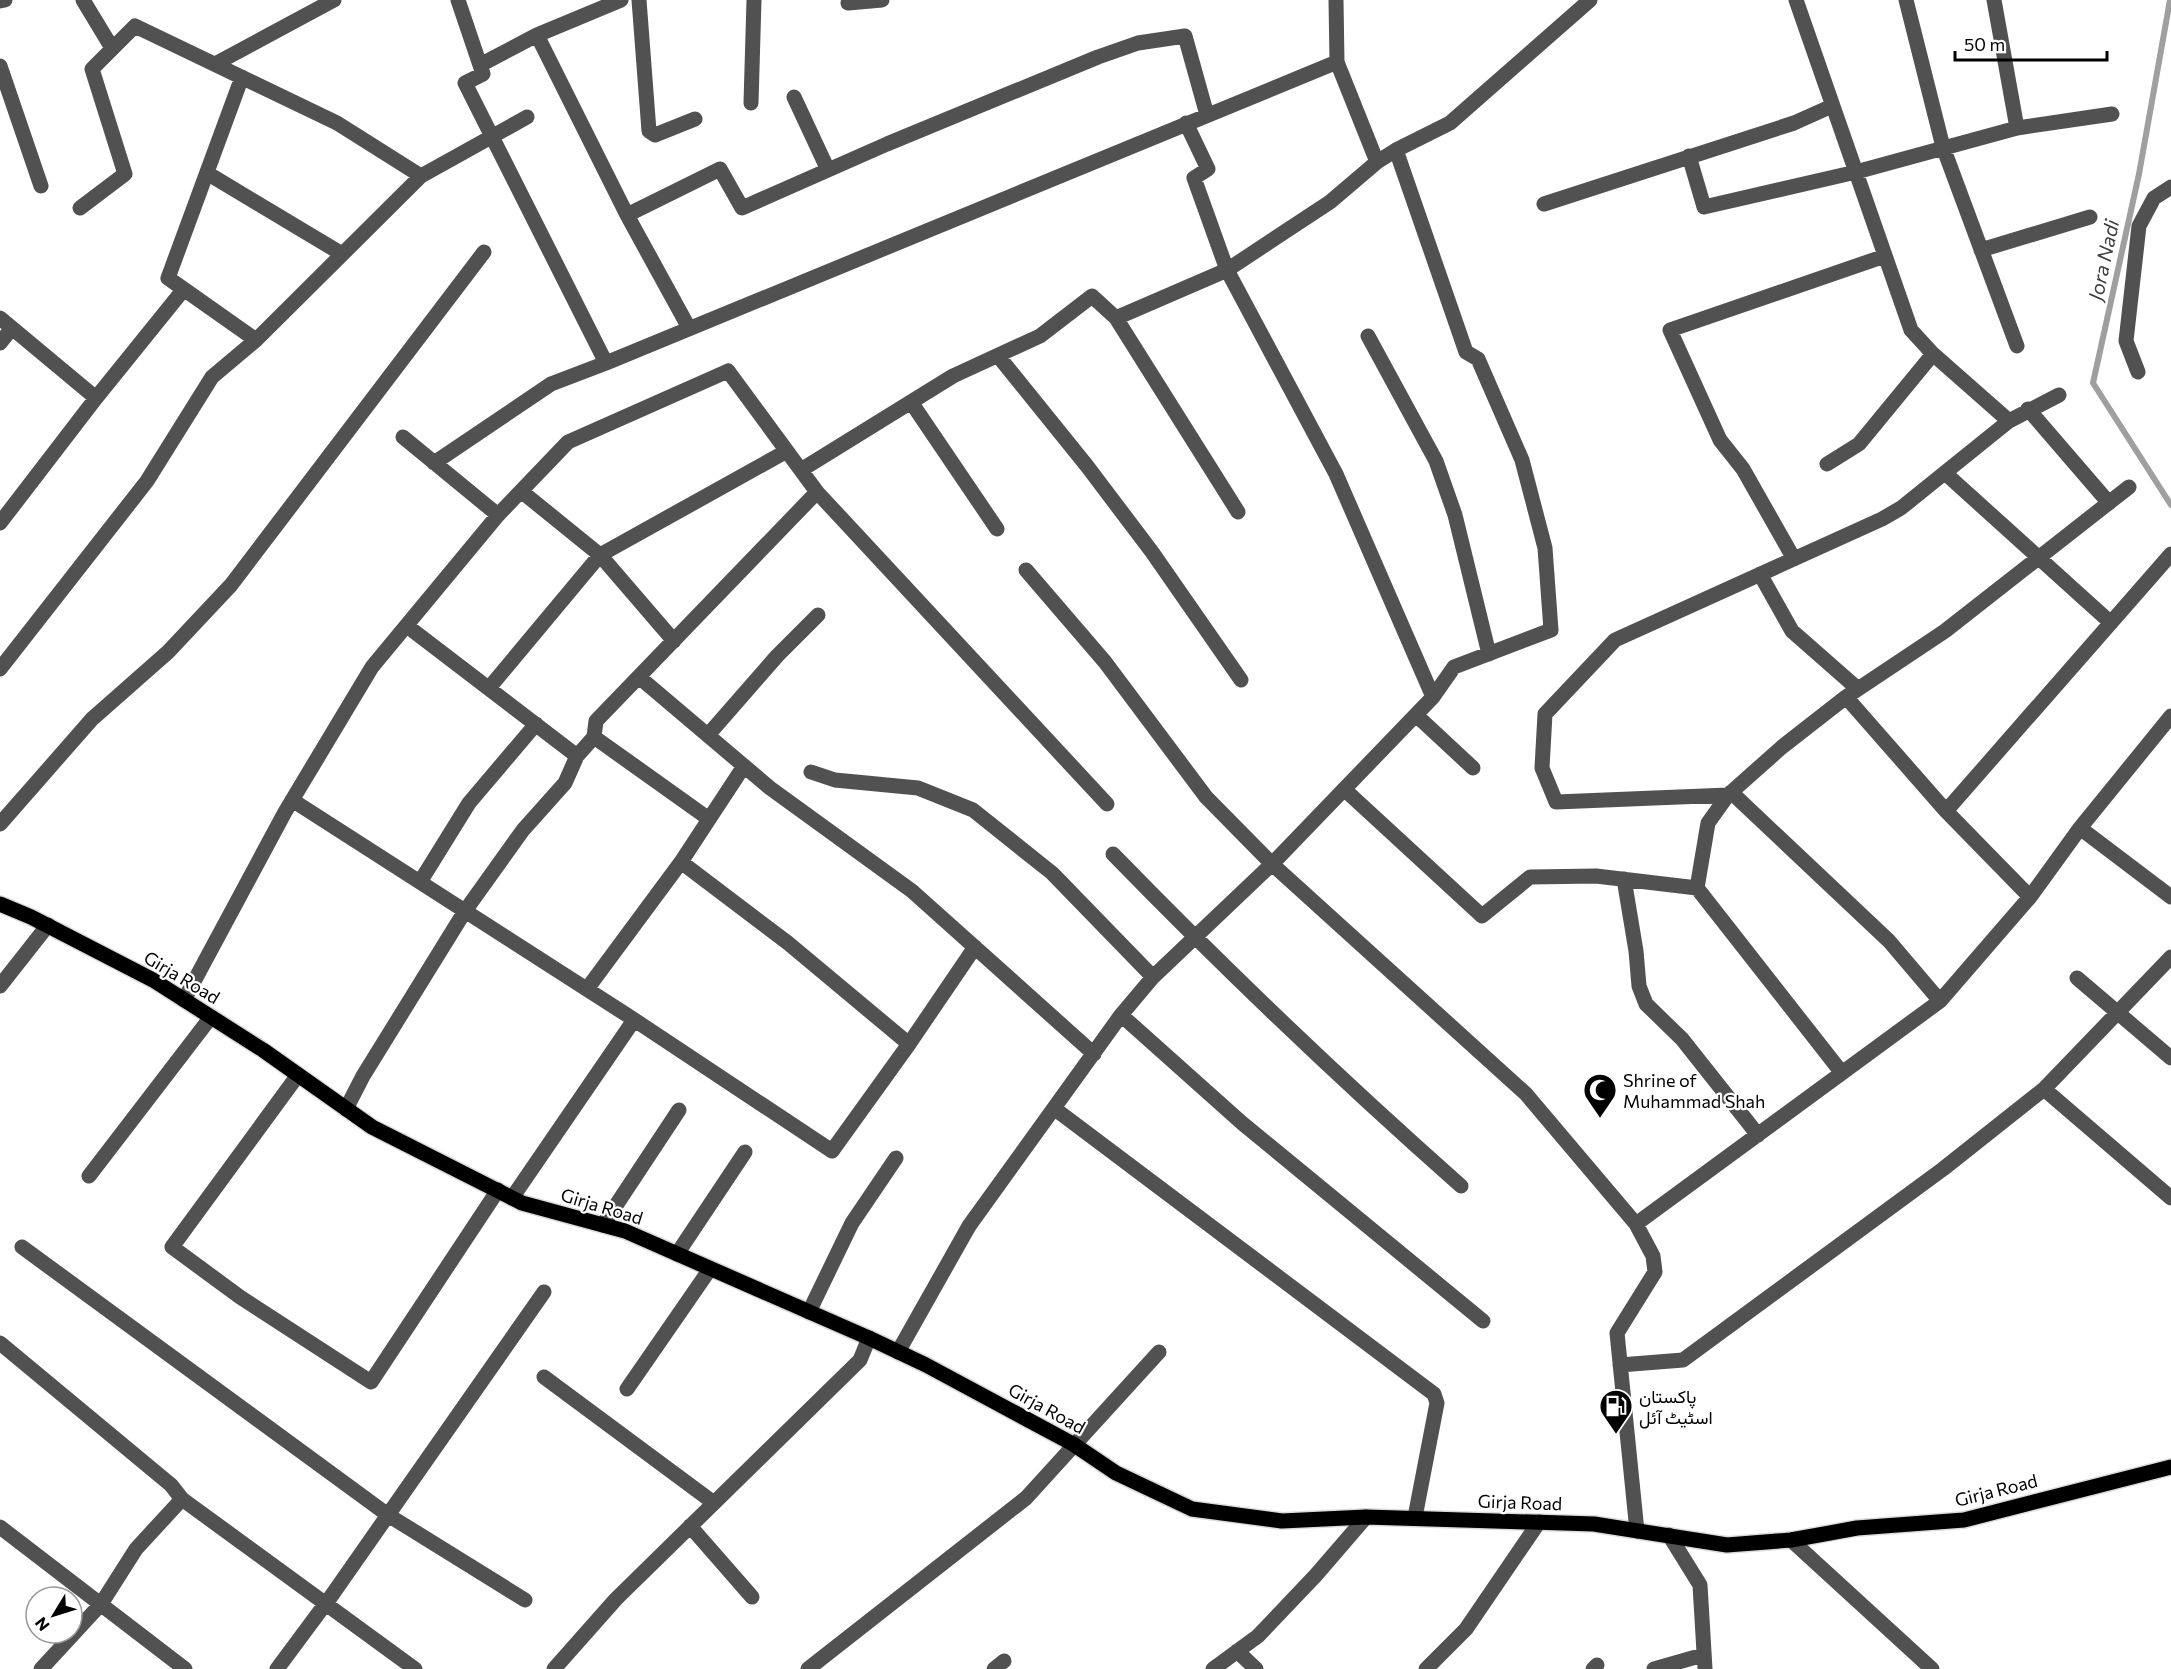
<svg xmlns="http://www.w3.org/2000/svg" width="2171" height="1669" font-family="Commissioner,Vazirmatn,sans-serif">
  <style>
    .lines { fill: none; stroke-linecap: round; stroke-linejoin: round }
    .stream { stroke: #9f9f9f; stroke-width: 6 }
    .major-casing { stroke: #dbdbdb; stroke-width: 18 }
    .minor { stroke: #515151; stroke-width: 15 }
    .major { stroke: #000; stroke-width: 15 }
    .labels { text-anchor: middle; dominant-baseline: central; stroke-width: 4.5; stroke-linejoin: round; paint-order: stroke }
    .street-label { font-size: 18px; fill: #000; stroke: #fff }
    .poi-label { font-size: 18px; fill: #000; stroke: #fff; text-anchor: start }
    .water-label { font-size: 20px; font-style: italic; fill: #404040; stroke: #fff }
  </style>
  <rect width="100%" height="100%" fill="#fff"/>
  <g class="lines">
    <path class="stream" d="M2170,0L2139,174L2093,383L2171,505"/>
    <g class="major-casing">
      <path id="major" d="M0,904L31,917L153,980L263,1050L372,1127L522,1203L625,1231L869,1338L926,1365L1073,1444L1116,1473L1192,1509L1282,1521L1366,1517L1594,1524L1727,1545L1791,1540L1857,1528L1964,1520L2171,1467"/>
    </g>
    <path class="minor" d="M83,0L112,48
      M639,0L649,131L655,135L695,119
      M1796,0L1911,330L1933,354L2009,421
      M1906,0L1943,147L2017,346
      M1994,0L2017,128
      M0,1L5,0
      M848,3L882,0
      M537,35L627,215L689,328
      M215,64L334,0
      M480,65L537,35L621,0
      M0,66L41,186
      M242,77L168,278L256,340
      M794,97L828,170
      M751,103L754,0
      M1396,150L1450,123L1590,0
      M1689,156L1704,207L1856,172L2017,128L2112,114
      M1377,162L1396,150L1466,352L1478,359L1522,460L1545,548L1551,630L1454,667L1433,697
      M207,173L342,254
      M1544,204L1794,123L1832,106
      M80,208L125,174L92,69L135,26L337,123L421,176L527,117
      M627,215L720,169L742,208L887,144L1098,57L1138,43L1185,36L1207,115
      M1981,250L2090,217
      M0,318L96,398L0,523
      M1116,318L1238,512
      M1368,336L1436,461L1455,515L1489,654
      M0,343L12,328
      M999,357L1087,466L1152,552L1241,680
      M606,363L1337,62L1336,0
      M2138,372L2126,341L2139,226L2154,198L2171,187
      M96,398L184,289
      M911,402L997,529
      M2028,409L2109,503
      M403,437L498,515
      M434,463L551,384L606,363L465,83L483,74L458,0
      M1827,464L1859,444L1933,354
      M801,470L953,376L1040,336L1092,296L1116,318L1227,270L1330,202L1377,162L1337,62
      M1945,473L2111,623
      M521,491L600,555L674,641
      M817,492L1107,804
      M1794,559L1743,469L1720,440L1670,330L1885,256
      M1026,570L1105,662L1206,797L1272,864L1526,1094L1636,1224L1653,1256L1655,1272L1617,1333L1637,1531
      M1760,574L1792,631L1858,689
      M0,669L147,481L212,377L256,340L421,176
      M639,677L770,788L912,891L1094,1054
      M489,688L600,555L787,451
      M1846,697L1946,811L2030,897
      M1416,715L1473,768
      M708,735L777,656L818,615
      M594,737L709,819
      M811,772L835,780L918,788L973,810L1052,873L1153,977
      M1344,789L1482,916L1530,877L1596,876L1697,888L1842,1073
      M1731,792L1889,941L1940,1001
      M1728,795L1556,802L1542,768L1545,714L1615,640L1882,519L1901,508L2009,421L2059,395
      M292,800L627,1015L832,1151L909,1044L788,943L681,862
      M1946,811L2171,554
      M0,824L92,719L168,652L231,585L484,252
      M2080,828L2171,897
      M1113,854C1225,969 1341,1080 1461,1186
      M1624,879L1636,951L1639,986L1646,1004L1682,1039L1758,1135
      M420,882L469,803L536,724
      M1697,888L1708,823L1728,795L1782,747L1846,697L1945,631L2129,487
      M2077,978L2171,1058
      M0,986L48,925
      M587,989L681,862L744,766
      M184,1000L285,812L372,667L498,515L568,442L728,371L817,492L596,721L594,737L577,756L407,626
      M1121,1015L1242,1123L1483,1321
      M909,1044L975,947
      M298,1075L172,1247L240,1297L371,1382L498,1190
      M2044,1089L2171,1198
      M346,1109L363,1076L465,911L523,830L565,783L577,756
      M1055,1109L1434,1394L1437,1403L1415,1517
      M89,1176L211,1017
      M512,1198L634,1020
      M1636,1224L1940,1001L2030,897L2080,828L2171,716
      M603,1225L679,1110
      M22,1247L388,1515L525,1600
      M677,1254L745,1152
      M809,1312L852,1223L896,1158
      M0,1343L171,1485L182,1499L415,1669
      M898,1352L969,1226L1121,1015L1153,977L1272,864L1433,697L1336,474L1227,270L1194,178L1208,169L1186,123
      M1620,1365L1683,1360L1943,1169L2044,1089L2171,957
      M544,1377L714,1503
      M627,1389L710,1269
      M690,1526L752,1597
      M0,1527L185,1669
      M1669,1535L1700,1585L1705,1669
      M1791,1540L1932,1669
      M1237,1651L1256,1669
      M41,1669L101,1604L136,1549L182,1499
      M277,1669L332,1595L544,1292
      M554,1669L616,1599L860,1360L869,1338
      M808,1669L1026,1498L1159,1352
      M994,1669L1004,1661
      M1213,1669L1258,1636L1316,1575L1366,1517
      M1426,1669L1466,1629L1539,1522
      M1593,1669L1597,1665
      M1654,1669L1703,1655"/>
    <use href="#major" class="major"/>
  </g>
  <defs>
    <g id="mosque-pin" transform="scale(1.725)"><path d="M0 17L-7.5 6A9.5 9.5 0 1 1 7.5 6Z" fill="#000" stroke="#fff"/><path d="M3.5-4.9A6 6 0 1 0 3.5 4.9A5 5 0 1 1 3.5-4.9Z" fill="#fff"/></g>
    <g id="fuel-pin" transform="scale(1.725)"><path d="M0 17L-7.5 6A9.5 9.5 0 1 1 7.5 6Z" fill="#000" stroke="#fff"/><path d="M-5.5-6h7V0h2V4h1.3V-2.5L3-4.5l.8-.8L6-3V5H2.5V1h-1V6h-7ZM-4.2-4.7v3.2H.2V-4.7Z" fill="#fff"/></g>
  </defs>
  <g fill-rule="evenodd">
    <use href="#mosque-pin" x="1600" y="1090"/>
    <use href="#fuel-pin" x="1616" y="1406"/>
  </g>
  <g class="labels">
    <g class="street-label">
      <text transform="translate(182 977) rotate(31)">Girja Road</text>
      <text transform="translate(602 1206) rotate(17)">Girja Road</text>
      <text transform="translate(1047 1408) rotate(29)">Girja Road</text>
      <text transform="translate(1996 1490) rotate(-14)">Girja Road</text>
      <text transform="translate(1520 1502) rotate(2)">Girja Road</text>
    </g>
    <g class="poi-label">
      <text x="1623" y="1080">Shrine of<tspan x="1623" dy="21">Muhammad Shah</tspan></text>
      <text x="1639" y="1396">پاکستان<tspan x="1639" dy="21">اسٹیٹ آئل</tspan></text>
    </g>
    <g class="water-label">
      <text transform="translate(2103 260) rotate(-78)">Jora Nadi</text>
    </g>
  </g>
  <g transform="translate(54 1615) rotate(232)"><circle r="28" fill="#ffffff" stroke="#999999" stroke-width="1.5"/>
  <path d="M0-4.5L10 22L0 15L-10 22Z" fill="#000000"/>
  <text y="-9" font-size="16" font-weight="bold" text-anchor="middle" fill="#000000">N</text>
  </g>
  <path d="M1955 51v9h152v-9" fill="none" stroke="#000000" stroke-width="3"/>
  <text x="1964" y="51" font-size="18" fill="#000000" stroke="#ffffff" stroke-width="4.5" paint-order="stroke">50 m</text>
</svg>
